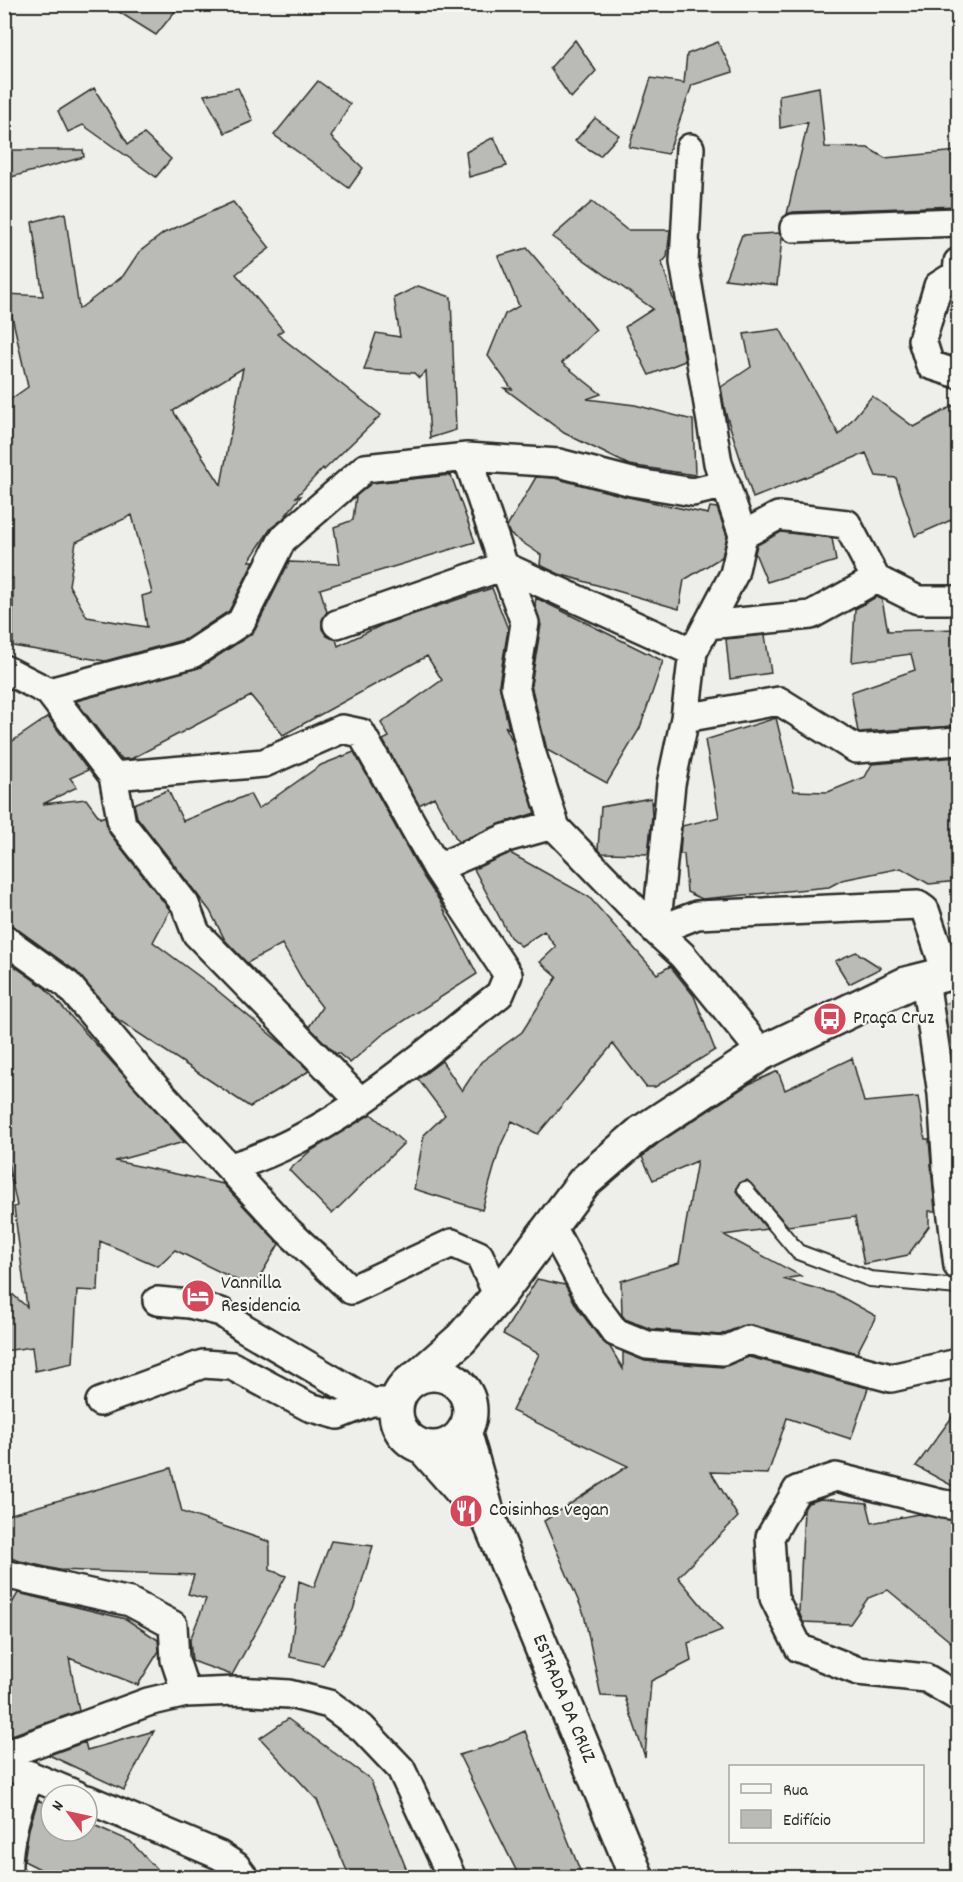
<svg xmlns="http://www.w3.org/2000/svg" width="963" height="1882" font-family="Dekko,sans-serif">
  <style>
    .green { fill: #cececa; stroke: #7c7c7a; stroke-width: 1.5 }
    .building { fill: #babab7; stroke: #2b2b2b; stroke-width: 1.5; fill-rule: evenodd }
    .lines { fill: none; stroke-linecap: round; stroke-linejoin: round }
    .lane-casing { stroke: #2b2b2b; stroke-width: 18 }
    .street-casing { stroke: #2b2b2b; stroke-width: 32 }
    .secondary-casing { stroke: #2b2b2b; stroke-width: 38 }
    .lane { stroke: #f6f6f2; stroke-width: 14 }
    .street { stroke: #f6f6f2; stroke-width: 27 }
    .secondary { stroke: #f6f6f2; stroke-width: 33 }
    .labels { text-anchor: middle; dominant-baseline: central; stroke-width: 4.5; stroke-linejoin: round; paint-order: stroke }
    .poi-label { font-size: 20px; fill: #2b2b2b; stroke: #f6f6f2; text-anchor: start }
    .street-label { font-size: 20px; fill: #2b2b2b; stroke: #f6f6f2 }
  </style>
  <rect width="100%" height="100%" fill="#eeeeea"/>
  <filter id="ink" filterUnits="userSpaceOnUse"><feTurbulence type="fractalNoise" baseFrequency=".0167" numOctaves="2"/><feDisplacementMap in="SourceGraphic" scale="12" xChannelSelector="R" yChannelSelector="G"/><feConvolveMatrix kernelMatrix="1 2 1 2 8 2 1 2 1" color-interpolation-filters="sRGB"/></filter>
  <g filter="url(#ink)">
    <path class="green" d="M958,1000V1126L954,1127L939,1005Z"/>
    <path class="building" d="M106,4H181L156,35Z
      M575,40L596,71L571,98L550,68Z
      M718,42L733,72L692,85L668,154L629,147L651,78L684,83L687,54Z
      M318,81L350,104L331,137L363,168L349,188L274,135Z
      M819,87L825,147L868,148L885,158L958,151V206L793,212L787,214L808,122L780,128L779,95Z
      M94,88L128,144L144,134L171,159L156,177L83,125L68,132L58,111Z
      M238,88L253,121L225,133L204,95Z
      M595,118L619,135L600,156L575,141Z
      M494,137L507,166L469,177L466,152Z
      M4,150H83L84,157L4,179Z
      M233,202L270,248L236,274L283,330L277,334L381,415L324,470L323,468L296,497L301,496L283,519L271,528L249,561H254L229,611L186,639L105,661L13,646V578L4,580V404L28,387L7,294L43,296L32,222L65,213L79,309L123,276L139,252L164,233ZM243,368L221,485L173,411ZM132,515L152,593L142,596L147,627L87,617L69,585L76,542Z
      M592,202L627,230H670L667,257L662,263L675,305L685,361L649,375L625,327L653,309L552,237Z
      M779,233L782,238L777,285L725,279L742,235Z
      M527,248L596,330L562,363L601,394L587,399L635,405L693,420L695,475L629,465L564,433L504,388L512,389L488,356L505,314L519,306L498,256Z
      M418,286L451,297L456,430L430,438L426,371L419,378L414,373L364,370L376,333L400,337L394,298Z
      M780,329L839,435L872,396L914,427L958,403V517L915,536L896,478L876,476L866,453L753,498L725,411L721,387L751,367L744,334Z
      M451,475L475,542L320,589L327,612L322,620V629L327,636L336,639L338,646L384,624L492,588L508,629L499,684L509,729L505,726L512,740L535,813L500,824L458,842L434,797L419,805L383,740L389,737L381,723L442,680L427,656L283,735L251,696L131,759H122L118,756L76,701L201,667L250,635L255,630L289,562L340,564L334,527L353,520L356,496L372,483Z
      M536,477L554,478L628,497L708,514L710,507L717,508L727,536L722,557L684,580L679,609L559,574L540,565L541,555L510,534L507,527Z
      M781,532L832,538L836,561L767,582L755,553L757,545Z
      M876,597L882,600L888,631L958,629V726L858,732L851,692L915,670L911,654L852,662L855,609Z
      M536,598L663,661L640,728L607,783L547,750L531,685L541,625L535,605Z
      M765,635L771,673L730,679L726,639Z
      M48,717L88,770L70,778L77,787L43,804L86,799L100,818L105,816L110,834L170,910L153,942L212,986L283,1045L309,1071L250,1107L117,1019L77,972L13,926L4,923V747Z
      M776,718L794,791L828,792L865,777L872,764L958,757V796H955L958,881L929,884L901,868L842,880L829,887L702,899L687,892L684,854H680L682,826L719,817L705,740Z
      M354,752L423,876L439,900L477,974L382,1035L350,1063L338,1053L336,1054L309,1027L322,1007L306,986L282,944L247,963L225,940L210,911L137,817L134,804L168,790L183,821L250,794L258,809L321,765Z
      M651,798L652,816L648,854L602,853L598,849L601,807Z
      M510,853L589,897L657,974L670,966L694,996L715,1050L655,1087H646L613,1044L538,1134L512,1121L500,1147L482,1210L414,1189L424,1135L445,1115L418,1079L442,1061L462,1091L481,1062L522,1032L557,977L540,962L556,947L544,931L521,946L510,937L474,869Z
      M856,952L881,968L849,984L835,961Z
      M4,959L45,988L184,1142L115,1161L223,1184L279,1244L253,1288L175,1250L158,1266L100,1241L98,1291L77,1290L73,1363L35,1371L32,1347L4,1351V1287L27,1307L14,1207L17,1206L4,1144Z
      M852,1058L864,1102L918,1097L925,1139H929L935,1211H929V1226L908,1255L864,1264L855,1217L788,1226L747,1180L739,1183L736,1191L767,1229L724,1235L801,1276L783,1279L836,1294L876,1316L857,1353L752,1325L742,1326L720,1335L651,1329L625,1319L622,1315L621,1281L679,1263L697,1161L653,1180L642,1157L660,1142L749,1084L778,1071L785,1090Z
      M371,1114L404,1143L332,1214L289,1170L309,1152Z
      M537,1279L565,1285L577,1307L602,1341L610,1347L623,1369V1352L645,1361L722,1367L749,1357L868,1388L851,1439L787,1418L768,1474L711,1472L738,1517L678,1577L722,1630L688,1643L691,1661L651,1681L645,1757L625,1697L601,1696L584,1614L544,1521L628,1466L512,1411L539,1354L503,1334Z
      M958,1409V1489L916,1466Z
      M171,1468L182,1512L270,1542V1570L286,1576L232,1675L192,1661L190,1640L206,1599L188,1594L194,1575L59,1570L20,1561L4,1556V1516Z
      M821,1499L867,1503L872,1523L918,1514L958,1521V1648L888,1590L868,1598L850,1624L803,1622L799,1612L804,1509L808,1503Z
      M331,1541L373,1546L353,1610L323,1665L290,1657L299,1581L314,1587Z
      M18,1593L126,1619L158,1640L159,1651L138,1685L69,1658L79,1711L9,1736L4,1734V1617Z
      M288,1719L370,1779L410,1878H350L317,1800L260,1738Z
      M154,1731L124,1790L49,1755L85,1742L87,1750Z
      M525,1731L583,1878H520L459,1755L493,1745Z
      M38,1800L51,1806V1831H87V1822L130,1841L165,1878H58L24,1861L29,1829Z"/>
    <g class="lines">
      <g class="lane-casing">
        <path id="lane" d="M745,1189L798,1252L870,1279L958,1287"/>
      </g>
      <g class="street-casing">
        <path id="street" d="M690,148L684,262L718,463L743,535L734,574L693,652L685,718L671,784L656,931L697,915L918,905L925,910L947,975
          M794,228L958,222
          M958,262L957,274L938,286L922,340L930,365L958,374
          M467,457L559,463L632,482L693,492L726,484
          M743,535L778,516L847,524L876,579
          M337,624L504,566L525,623L515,686L531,751L556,828L656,931L682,955L762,1053
          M707,625L811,615L876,579L918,600H958
          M4,669L49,692L113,776L264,763L342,729L361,733L437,868L508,975L500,994C415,1060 335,1135 231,1167
          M49,692L192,654L241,622L282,540L365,468L467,457L504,566L693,652
          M685,718L779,701L856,749L958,741
          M113,776L122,824L185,904L196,933L361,1102
          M437,868L506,838L549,826L556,828
          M4,939L68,985L141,1072L288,1231L351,1290L452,1243L479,1255L498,1296
          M925,980L942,1094L948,1184L958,1266
          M550,1224L590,1298L615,1332L647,1345L723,1351L748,1340L891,1378L958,1363
          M157,1301L189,1304L221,1312L244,1328L371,1402H396
          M100,1402L203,1364L232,1366L309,1407L338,1415L371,1402
          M958,1506L943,1504L836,1477L797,1490L770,1537L774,1598L799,1648L858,1671L926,1678L958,1697
          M4,1574L130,1602L173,1625L175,1660L186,1693
          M4,1755L148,1702L186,1693L236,1691L289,1694L329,1704L362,1728L401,1769L452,1878
          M15,1769L77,1795
          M87,1799L219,1855L236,1866L245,1878
          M8,1878C6,1842 18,1808 30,1775"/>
      </g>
      <g class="secondary-casing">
        <g id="secondary">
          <circle cx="433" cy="1411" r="37"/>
          <path d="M419,1376L461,1339L498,1296L584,1182L642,1132L762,1053L906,984L958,971"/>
          <path id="s1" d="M464,1431L490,1522L637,1878"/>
          <path d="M423,1447L483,1515"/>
        </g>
      </g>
      <use href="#lane" class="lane"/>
      <use href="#street" class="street"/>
      <use href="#secondary" class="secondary"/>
    </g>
  </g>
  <defs>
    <g id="bus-disc" transform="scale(1.725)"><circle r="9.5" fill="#d1495b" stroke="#f6f6f2"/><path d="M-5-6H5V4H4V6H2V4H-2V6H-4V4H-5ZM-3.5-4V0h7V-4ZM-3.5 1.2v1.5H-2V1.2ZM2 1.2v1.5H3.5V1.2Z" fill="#fff"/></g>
    <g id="hotel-disc" transform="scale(1.725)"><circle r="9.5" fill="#d1495b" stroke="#f6f6f2"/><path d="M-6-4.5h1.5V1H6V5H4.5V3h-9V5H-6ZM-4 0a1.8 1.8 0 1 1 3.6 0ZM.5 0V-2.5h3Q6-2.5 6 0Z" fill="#fff"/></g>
    <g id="restaurant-disc" transform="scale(1.725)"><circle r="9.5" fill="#d1495b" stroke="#f6f6f2"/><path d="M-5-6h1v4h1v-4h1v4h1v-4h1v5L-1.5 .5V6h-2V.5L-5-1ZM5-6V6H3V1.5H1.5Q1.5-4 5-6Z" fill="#fff"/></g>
  </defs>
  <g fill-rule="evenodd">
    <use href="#bus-disc" x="830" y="1019"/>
    <use href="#hotel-disc" x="198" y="1296"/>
    <use href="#restaurant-disc" x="466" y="1511"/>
  </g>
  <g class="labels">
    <g class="poi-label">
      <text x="853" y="1019">Praça Cruz</text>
      <text x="221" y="1284">Vannilla<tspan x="221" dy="23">Residencia</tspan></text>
      <text x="489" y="1511">Coisinhas vegan</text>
    </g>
    <g class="street-label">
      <text stroke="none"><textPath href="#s1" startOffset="286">ESTRADA DA CRUZ</textPath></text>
    </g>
  </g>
  <rect width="963" height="1882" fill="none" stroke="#f6f6f2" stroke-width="24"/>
  <rect x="12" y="12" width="939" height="1858" fill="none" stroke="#2b2b2b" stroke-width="2" filter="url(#ink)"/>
  <rect x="729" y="1765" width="195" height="78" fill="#f6f6f2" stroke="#a5a5a2" stroke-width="1.5"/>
  <rect x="741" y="1784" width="30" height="9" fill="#f6f6f2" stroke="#a5a5a2" stroke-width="1.5"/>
  <text x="783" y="1795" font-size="18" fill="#2b2b2b">Rua</text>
  <rect x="741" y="1810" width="30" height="18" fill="#babab7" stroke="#a5a5a2" stroke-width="1.5"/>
  <text x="783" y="1825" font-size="18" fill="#2b2b2b">Edifício</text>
  <g transform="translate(69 1813) rotate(303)"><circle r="28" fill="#f6f6f2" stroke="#a5a5a2" stroke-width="1.5"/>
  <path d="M0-4.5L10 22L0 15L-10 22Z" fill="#d1495b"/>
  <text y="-9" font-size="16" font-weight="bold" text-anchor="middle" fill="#2b2b2b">N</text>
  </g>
</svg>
